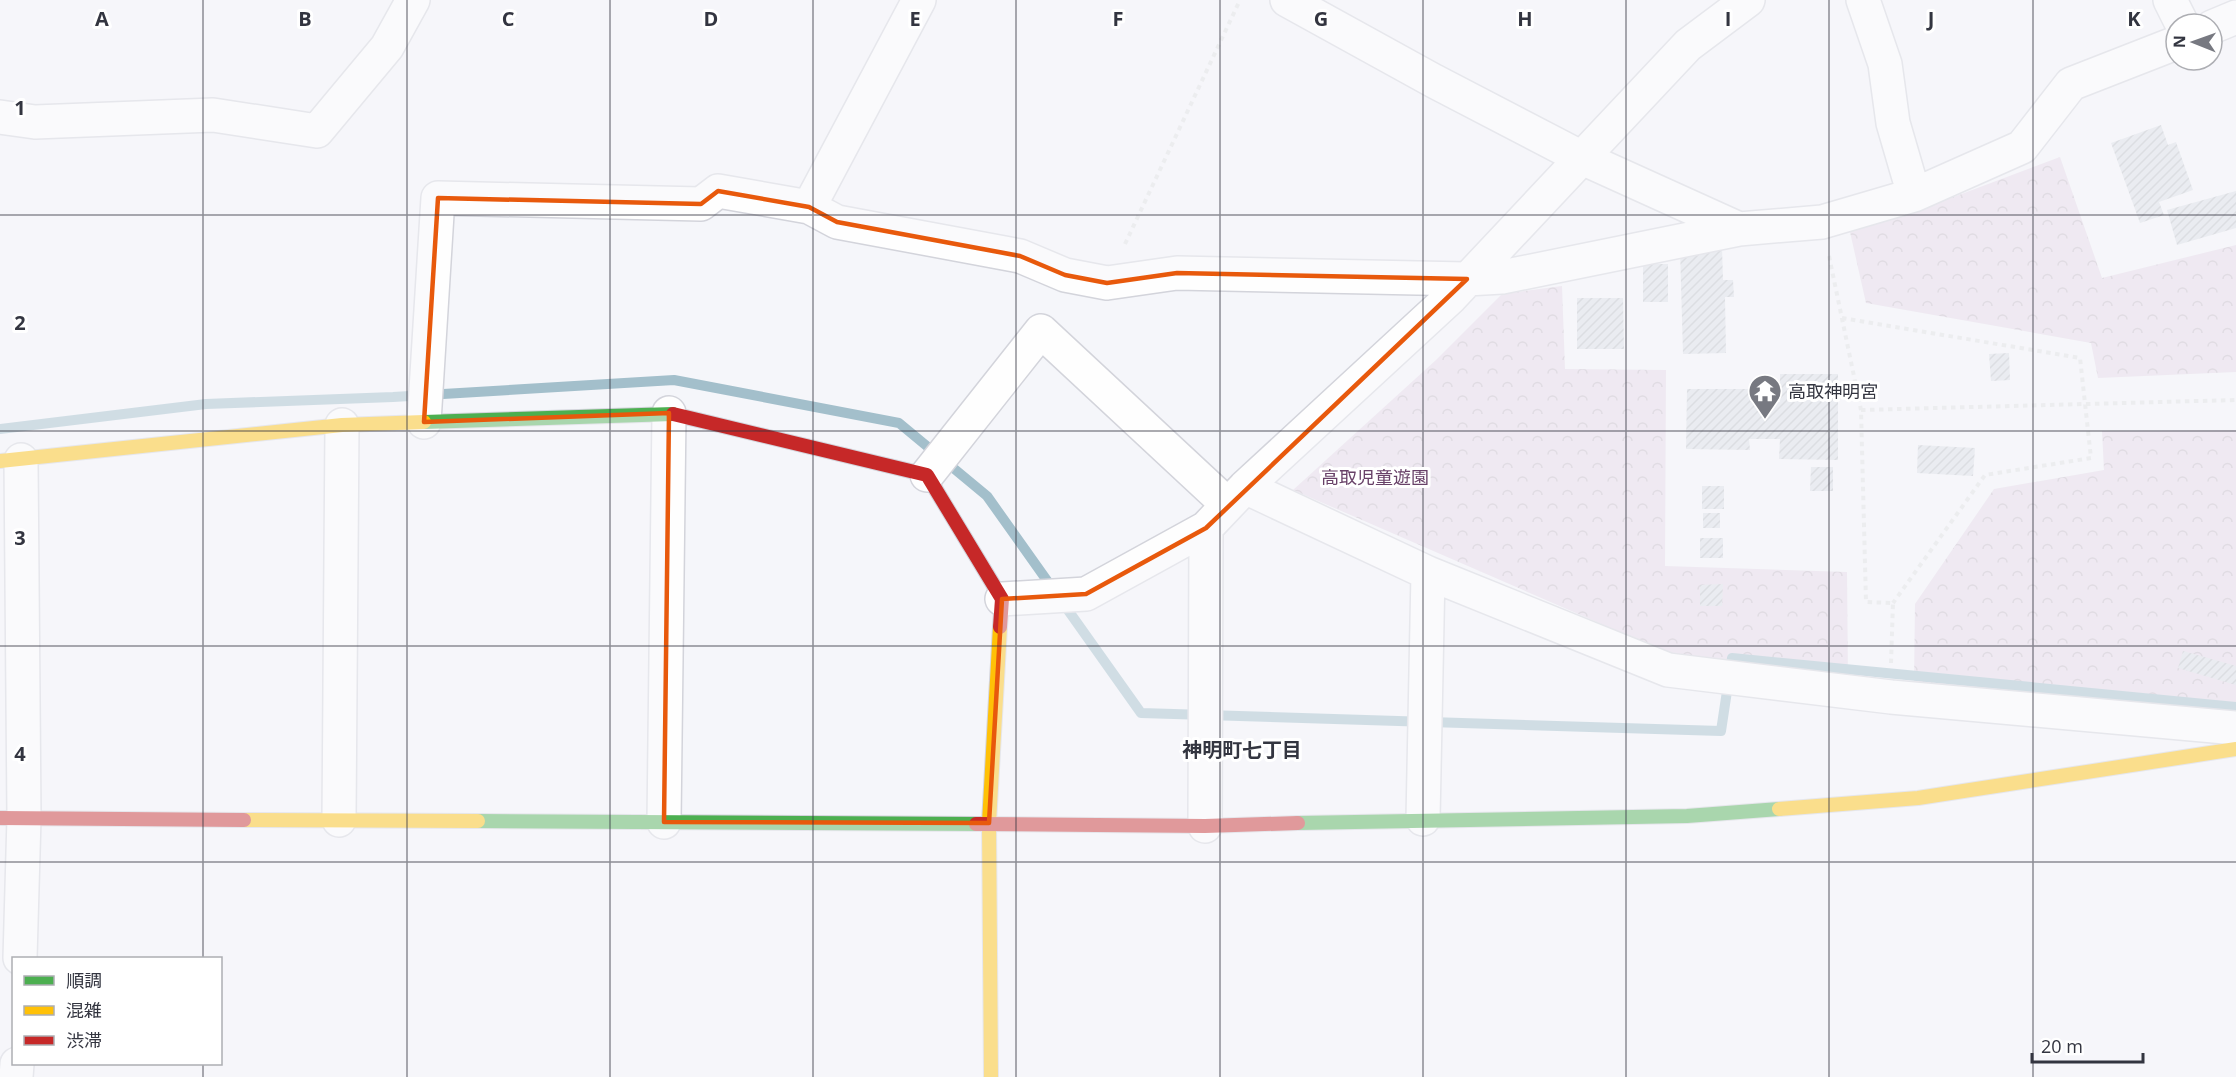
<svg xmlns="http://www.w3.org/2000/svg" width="2236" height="1077" font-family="'Open Sans','Noto Sans JP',sans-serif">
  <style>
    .forest { fill: url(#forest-crowns) }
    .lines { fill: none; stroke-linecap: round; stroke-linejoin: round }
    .stream { stroke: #a3bfcb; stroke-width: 10 }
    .building { fill: url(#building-hatch) }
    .street-casing { stroke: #d3d4db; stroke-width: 36 }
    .fast-casing { stroke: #d3d4db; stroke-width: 16 }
    .slow-casing { stroke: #d3d4db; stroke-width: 16 }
    .jam-casing { stroke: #d3d4db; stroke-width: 16 }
    .path { stroke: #e1e2e3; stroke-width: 4; stroke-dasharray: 4.5 4.5; stroke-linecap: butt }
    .street { stroke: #fefefe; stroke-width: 33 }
    .fast { stroke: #4caf50; stroke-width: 14 }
    .slow { stroke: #ffc107; stroke-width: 14 }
    .jam { stroke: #c62828; stroke-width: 14 }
    .marked { fill: none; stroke: #e8590c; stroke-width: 4.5; stroke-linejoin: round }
    .grid { fill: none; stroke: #333540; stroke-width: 1.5; stroke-opacity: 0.55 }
    .labels { text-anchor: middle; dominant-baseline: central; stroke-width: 6; stroke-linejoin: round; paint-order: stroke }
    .poi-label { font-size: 18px; fill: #333540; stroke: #fff; text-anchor: start }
    .park-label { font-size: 18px; fill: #684168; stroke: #fff }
    .neighbourhood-label { font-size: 20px; font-weight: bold; fill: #333540; stroke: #fff }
    .grid-label { font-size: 20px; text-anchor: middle; font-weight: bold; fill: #333540; stroke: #fff; stroke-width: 6; stroke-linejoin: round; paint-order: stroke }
  </style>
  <defs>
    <pattern id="forest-crowns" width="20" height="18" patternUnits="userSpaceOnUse" patternTransform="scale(1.5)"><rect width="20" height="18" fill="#e6dae8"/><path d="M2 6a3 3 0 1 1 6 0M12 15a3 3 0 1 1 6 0" fill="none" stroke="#c6bcc8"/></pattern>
    <pattern id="building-hatch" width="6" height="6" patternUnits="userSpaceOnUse" patternTransform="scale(1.5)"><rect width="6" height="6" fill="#dce0e6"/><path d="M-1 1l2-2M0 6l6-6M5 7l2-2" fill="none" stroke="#bdc1c6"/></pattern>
  </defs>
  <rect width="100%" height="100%" fill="#f5f6fa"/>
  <path class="forest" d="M2060,157L2102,278L2236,245V372L2098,378L2091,343L1866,303L1850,232L1919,210Z
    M1562,286L1565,369L1666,370L1665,566L1847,572L1848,681L1675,656L1293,490L1436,360L1502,294Z
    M2236,430V715L1914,686L1915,604L1994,489L2104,470L2102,431Z"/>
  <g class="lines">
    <path class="stream" d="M0,429L206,404L393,397L674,380L899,423L987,496L1141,713L1721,731L1732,658L2236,707"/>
  </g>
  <path class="building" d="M2161,125L2168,145L2176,142L2193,190L2159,202L2164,215L2140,223L2111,143Z
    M2236,191V228L2177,245L2167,210Z
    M1722,248L1723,280H1733L1734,297H1725L1726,353L1683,354L1680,249Z
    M1643,264H1668V302H1643Z
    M1577,298H1623L1624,349H1577Z
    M2009,353L2010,380L1991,381L1989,354Z
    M1780,374H1838V460L1779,459L1780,439H1749L1750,450L1686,449L1687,389H1750V401L1780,402Z
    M1918,445L1975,448L1973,476L1917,473Z
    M1811,467H1833V491H1810Z
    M1702,486H1724V509H1702Z
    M1703,513H1720V528H1703Z
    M1700,538H1723V558H1700Z
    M1723,584L1722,606H1700V585Z
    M2183,651L2236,666V685L2178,668Z"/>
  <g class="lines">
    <g class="street-casing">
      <path id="street" d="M1287,0L1434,81L1580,157L1739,229L1822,222L1914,195L2022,147L2071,84L2176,43
        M1863,0L1885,64L1893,123L1914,195
        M2170,0L2182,24
        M2212,27L2236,17
        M0,117L35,122L213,115L317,131L387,47L413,0
        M809,207L919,0
        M424,422L438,198L701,204L718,191L809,207L837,222L1020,256L1065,275L1107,283L1177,273L1467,279L1502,277L1739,229
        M927,475L1041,331L1227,504
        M1245,487L1428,573L1668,670L1891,697L2236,728
        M1002,599L1086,594L1206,528L1245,487L1451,297L1688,45L1748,0
        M1423,819L1428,573
        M339,820L342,425
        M664,822L669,413
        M1205,826L1206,528
        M20,958L24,818L21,460
        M16,1077L17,1064"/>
    </g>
    <g class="fast-casing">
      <path id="fast" d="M424,422L673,414
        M478,821L976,824
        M1298,823L1687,816L1779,809"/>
    </g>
    <g class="slow-casing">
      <path id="slow" d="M0,461L342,425L424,422
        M1779,809L1918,798L2236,749
        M244,820L478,821
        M991,1077L989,823L1000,627"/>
    </g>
    <g class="jam-casing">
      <path id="jam" d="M673,414L927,475L1002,599L1000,627
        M0,818L244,820
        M976,824L1205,826L1298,823"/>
    </g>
    <path class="path" d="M1125,244L1240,0
      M1829,256L1861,410L1866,602L1893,603L1891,663
      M1842,318L2080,358L2091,458L1985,475L1893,603
      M1861,410L2236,400"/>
    <use href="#street" class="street"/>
    <use href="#fast" class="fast"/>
    <use href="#slow" class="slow"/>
    <use href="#jam" class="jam"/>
  </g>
  <path d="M0 0H2236V1077H0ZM718,191L809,207L837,222L1020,256L1065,275L1107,283L1177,273L1467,279L1206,528L1086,594L1002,599L989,823L664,822L669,413L424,422L438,198L701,204Z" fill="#f5f6fa" fill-opacity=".55" fill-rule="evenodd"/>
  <path class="marked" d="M718,191L809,207L837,222L1020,256L1065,275L1107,283L1177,273L1467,279L1206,528L1086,594L1002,599L989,823L664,822L669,413L424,422L438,198L701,204Z"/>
  <path class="grid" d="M203,0V958M407,0V1077M610,0V1077M813,0V1077M1016,0V1077M1220,0V1077M1423,0V1077M1626,0V1077M1829,0V1077M2033,0V1077M0,215H2236M0,431H2236M0,646H2236M0,862H2236M203,1064V1077"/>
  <defs>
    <g id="temple-pin" transform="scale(1.725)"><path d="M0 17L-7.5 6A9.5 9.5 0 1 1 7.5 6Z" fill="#777981" stroke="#fff"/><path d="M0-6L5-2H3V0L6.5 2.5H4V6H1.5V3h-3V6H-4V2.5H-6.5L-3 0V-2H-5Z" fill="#fff"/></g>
  </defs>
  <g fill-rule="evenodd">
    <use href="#temple-pin" x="1765" y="391"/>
  </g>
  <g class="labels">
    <g class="poi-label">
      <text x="1788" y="391">高取神明宮</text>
    </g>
    <g class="park-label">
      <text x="1375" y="477">高取児童遊園</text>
    </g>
    <g class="neighbourhood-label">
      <text x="1242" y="749">神明町七丁目</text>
    </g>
  </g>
  <g class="grid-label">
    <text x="102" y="26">A</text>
    <text x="305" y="26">B</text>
    <text x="508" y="26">C</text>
    <text x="711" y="26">D</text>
    <text x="915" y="26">E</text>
    <text x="1118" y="26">F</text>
    <text x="1321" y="26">G</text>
    <text x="1525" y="26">H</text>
    <text x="1728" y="26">I</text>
    <text x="1931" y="26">J</text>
    <text x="2134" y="26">K</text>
    <text x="20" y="115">1</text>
    <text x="20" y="330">2</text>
    <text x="20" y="545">3</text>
    <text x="20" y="761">4</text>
  </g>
  <rect x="12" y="957" width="210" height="108" fill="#ffffff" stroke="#adaeb3" stroke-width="1.5"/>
  <rect x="24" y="976" width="30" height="9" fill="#4caf50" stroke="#adaeb3" stroke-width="1.5"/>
  <text x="66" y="987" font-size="18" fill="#333540">順調</text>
  <rect x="24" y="1006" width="30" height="9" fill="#ffc107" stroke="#adaeb3" stroke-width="1.5"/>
  <text x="66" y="1017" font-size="18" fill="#333540">混雑</text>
  <rect x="24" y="1036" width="30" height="9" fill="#c62828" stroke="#adaeb3" stroke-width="1.5"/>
  <text x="66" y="1047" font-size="18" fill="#333540">渋滞</text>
  <g transform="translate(2194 42) rotate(271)"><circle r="28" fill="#ffffff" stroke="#adaeb3" stroke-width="1.5"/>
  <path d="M0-4.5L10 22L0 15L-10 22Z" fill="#777981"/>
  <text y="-9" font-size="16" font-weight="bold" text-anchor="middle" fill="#333540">N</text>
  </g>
  <path d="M2032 1053v9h111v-9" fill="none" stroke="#333540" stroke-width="3"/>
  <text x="2041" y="1053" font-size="18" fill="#333540" stroke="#ffffff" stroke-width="4.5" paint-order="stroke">20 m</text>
</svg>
